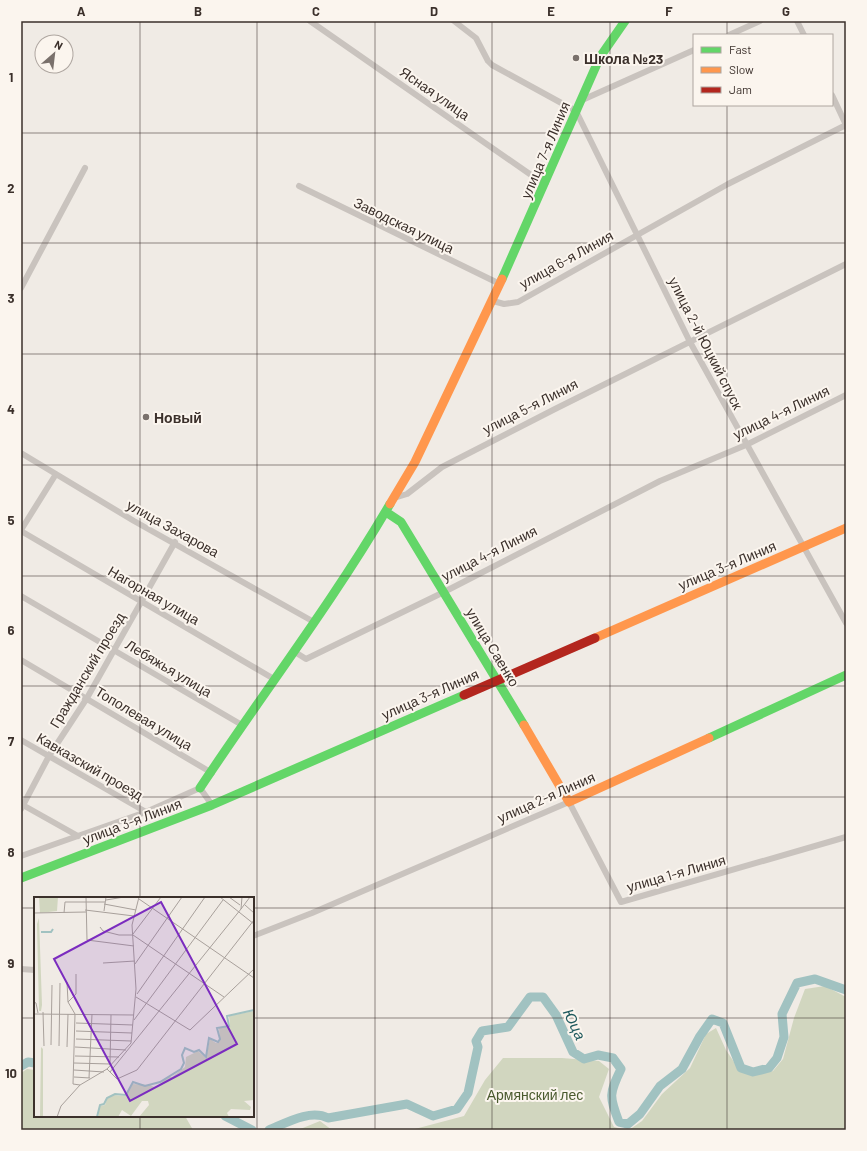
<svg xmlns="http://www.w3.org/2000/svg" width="867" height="1151" font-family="Barlow,sans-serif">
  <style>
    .green { fill: #d1d6bf }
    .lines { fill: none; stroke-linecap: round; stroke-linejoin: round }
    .river { stroke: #a1c2c1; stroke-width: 9 }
    .street { stroke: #c9c3be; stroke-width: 6 }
    .fast { stroke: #63d668; stroke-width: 9 }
    .slow { stroke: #ff974d; stroke-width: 9 }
    .jam { stroke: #b3261e; stroke-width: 9 }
    .grid { fill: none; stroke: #3b302b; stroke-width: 1; stroke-opacity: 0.55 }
    .poi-dot { fill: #7a716c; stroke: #fbf5ee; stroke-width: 1.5 }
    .labels { text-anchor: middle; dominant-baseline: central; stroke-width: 4; stroke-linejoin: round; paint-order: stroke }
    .poi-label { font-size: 14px; font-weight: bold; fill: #3b302b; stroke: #fbf5ee; text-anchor: start }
    .street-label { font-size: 14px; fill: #3b302b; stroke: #fbf5ee }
    .park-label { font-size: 14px; fill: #4a5a2e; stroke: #fbf5ee }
    .water-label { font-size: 15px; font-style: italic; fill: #1f5a5e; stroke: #fbf5ee }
    .inset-river { fill: none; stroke: #a1c2c1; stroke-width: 2 }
    .inset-road { fill: none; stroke: #a8a09b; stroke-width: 1 }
    .view { fill: #7b2cbf; fill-opacity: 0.15; stroke: #7b2cbf; stroke-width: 2 }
    .inset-edge { fill: none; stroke: #3b302b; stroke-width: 2 }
    .neatline { fill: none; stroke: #3b302b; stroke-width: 1.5 }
    .grid-label { font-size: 13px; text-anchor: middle; font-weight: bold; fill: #3b302b }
  </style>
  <rect width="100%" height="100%" fill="#f0ebe5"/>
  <path class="green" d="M825,986L846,997V1130H629L642,1121L662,1094L690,1068L706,1034L716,1028L726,1050L740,1071L755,1075L773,1071L783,1059L794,1018L805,989Z
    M503,1058H562L599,1061L609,1069L599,1097L614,1127L626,1130H411L464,1116L485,1080Z
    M27,1069L35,1070V1116H185L193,1130H21V1073Z
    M320,1121L332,1130H298Z"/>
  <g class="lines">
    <path class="river" d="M21,1066L28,1062L35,1063
      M225,1116L252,1130
      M269,1130C286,1123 310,1109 328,1118L407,1104L433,1116L457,1109L468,1093L478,1047L476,1041L482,1031L508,1027L530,997H543L556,1015L573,1052L584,1059L598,1055L613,1058L621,1069C609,1094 609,1096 619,1122L628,1124L640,1114L660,1086L682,1069L700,1036L712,1019L723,1023L741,1068L753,1072L769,1068L777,1058L784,1037L782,1014L797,983L815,979L846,990"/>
    <path class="street" d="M310,21L534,177L546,183
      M454,21L476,38L488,61L492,65L576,111L690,342L846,623
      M797,21L804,35
      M729,35L760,21
      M832,95L846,125
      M580,101L694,50
      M299,186L500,284
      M21,288L85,168
      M493,301L504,304L518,302L728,184L846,125
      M21,453L134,521L314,622
      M394,498L407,494L442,467L555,409L846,264
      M21,530L56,474
      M21,531L274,679
      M21,596L242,725
      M295,652L306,659L444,592L660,481L746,445L846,395
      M21,660L212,773
      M21,740L146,812
      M21,804L78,836
      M21,809L49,756L87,698L175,542
      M21,856L146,812L200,788L212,805
      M253,936L312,913L569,802L621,902L846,837
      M21,969L35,970"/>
    <path class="fast" d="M502,279L600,57L625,21
      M386,512L401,522L524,725
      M709,738L846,675
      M200,788C263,693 332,603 390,504
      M21,878L212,805L464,695"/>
    <path class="slow" d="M390,504L415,462L502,279
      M595,638L846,528
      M524,725L569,802L709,738"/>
    <path class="jam" d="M464,695L595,638"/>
  </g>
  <path class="grid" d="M140,21V898M257,21V1130M375,21V1130M492,21V1130M610,21V1130M727,21V35M727,105V1130M21,133H846M21,243H846M21,354H846M21,465H846M21,576H846M21,686H846M21,797H846M21,908H35M253,908H846M21,1018H35M253,1018H846M140,1116V1130"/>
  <g class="poi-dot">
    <circle cx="576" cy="58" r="4"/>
    <circle cx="146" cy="417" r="4"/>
  </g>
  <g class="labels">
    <g class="poi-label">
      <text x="584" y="58">Школа №23</text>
      <text x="154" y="417">Новый</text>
    </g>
    <g class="street-label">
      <text transform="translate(435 93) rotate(35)">Ясная улица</text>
      <text transform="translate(545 150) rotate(-67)">улица 7-я Линия</text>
      <text transform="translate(404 225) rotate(26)">Заводская улица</text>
      <text transform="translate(566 259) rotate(-29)">улица 6-я Линия</text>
      <text transform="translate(706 343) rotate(63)">улица 2-й Юцкий спуск</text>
      <text transform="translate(530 406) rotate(-27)">улица 5-я Линия</text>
      <text transform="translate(781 412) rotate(-26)">улица 4-я Линия</text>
      <text transform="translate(173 528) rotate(29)">улица Захарова</text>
      <text transform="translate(489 553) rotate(-27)">улица 4-я Линия</text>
      <text transform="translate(727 565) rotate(-23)">улица 3-я Линия</text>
      <text transform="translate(154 595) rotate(30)">Нагорная улица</text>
      <text transform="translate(493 647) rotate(59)">улица Саенко</text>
      <text transform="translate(169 668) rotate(31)">Лебяжья улица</text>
      <text transform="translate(87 670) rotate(-59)">Гражданский проезд</text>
      <text transform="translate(430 694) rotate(-24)">улица 3-я Линия</text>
      <text transform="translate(144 718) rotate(31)">Тополевая улица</text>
      <text transform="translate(90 766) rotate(30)">Кавказский проезд</text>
      <text transform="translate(546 797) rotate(-24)">улица 2-я Линия</text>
      <text transform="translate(132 821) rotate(-21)">улица 3-я Линия</text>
      <text transform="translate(676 873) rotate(-16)">улица 1-я Линия</text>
    </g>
    <g class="park-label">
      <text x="535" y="1094">Армянский лес</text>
    </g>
    <g class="water-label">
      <text transform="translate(575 1024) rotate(64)">Юца</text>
    </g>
  </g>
  <g transform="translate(34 897)">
    <rect width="220" height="220" fill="#f0ebe5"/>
    <path d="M5,0H24L23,14L6,16ZM5,21L8,108L7,114H5L3,27ZM220,114V203L210,204L217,210L216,213L197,212L193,216L195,220H105L115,208L114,204H108L97,219L88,213L84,220H64L66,209L71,208L73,202L79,198L92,199L98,187L116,188L122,191L133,180H138L151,170L152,160L164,154L172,161L176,142L182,146L186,144L185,131L196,129L195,119ZM7,150L9,152V220H6Z" fill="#d1d6bf"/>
    <path class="inset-river" d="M7,35H17L19,32M63,220L66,208L70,207L73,201L81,197L92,198L99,185L111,189L126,185L147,172L150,166L148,158L151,151L160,155L165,153L172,160L175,141L184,145L186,142L183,131L195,129L193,119L220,113"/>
    <path class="inset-road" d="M52,0L53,43L100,49M186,0L220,27M195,0L206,8M105,2L220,81M72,3L90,0M70,7L102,13M211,8L220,16M207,12L216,0M51,13L100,19M70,14L72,0M0,16L52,15M30,16L31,5H71M66,30L69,34L85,38H99L190,100M99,37L127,0M69,66L101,64M101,67L148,0M42,77V97L34,105L41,117L39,187L46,188M33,85L34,105M103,97L171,0M102,100L156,133L220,72M0,105L2,106L4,116M9,115L10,149M0,117L100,118M100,123L189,3M42,126L99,128M42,134L98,136M42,142L97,144M97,146L102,92L98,28L105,0M17,148L18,88M25,149L26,86M33,150L34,117M41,150L92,153M41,159L85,160M40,166L76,167M76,167L77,118M73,172L83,182L103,173L220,23M40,173L70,175M76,175L207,12L208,0M40,180L56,181M55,181L58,117M23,220L27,209L46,188L73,172L97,146"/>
    <path class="view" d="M127,5L203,147L96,204L20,62Z"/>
    <rect width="220" height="220" class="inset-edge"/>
  </g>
  <rect width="867" height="1151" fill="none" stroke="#fbf5ee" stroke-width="44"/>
  <rect x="693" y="34" width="140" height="72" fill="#fbf5ee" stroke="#aea6a0"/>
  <rect x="701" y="47" width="20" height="6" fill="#63d668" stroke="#aea6a0"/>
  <text x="729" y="54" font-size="12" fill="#3b302b">Fast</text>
  <rect x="701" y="67" width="20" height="6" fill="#ff974d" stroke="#aea6a0"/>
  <text x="729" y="74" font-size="12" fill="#3b302b">Slow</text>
  <rect x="701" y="87" width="20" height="6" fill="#b3261e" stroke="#aea6a0"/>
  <text x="729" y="94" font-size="12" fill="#3b302b">Jam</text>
  <g transform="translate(54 54) rotate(28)"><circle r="19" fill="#fbf5ee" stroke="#aea6a0"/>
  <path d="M0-3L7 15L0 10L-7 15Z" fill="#7a716c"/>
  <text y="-6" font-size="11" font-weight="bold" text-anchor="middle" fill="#3b302b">N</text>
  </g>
  <rect x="22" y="22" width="823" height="1107" class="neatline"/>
  <g class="grid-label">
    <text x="81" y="16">A</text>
    <text x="198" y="16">B</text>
    <text x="316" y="16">C</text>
    <text x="434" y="16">D</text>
    <text x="551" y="16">E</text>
    <text x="669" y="16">F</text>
    <text x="786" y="16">G</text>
    <text x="11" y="82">1</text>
    <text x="11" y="193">2</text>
    <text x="11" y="303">3</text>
    <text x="11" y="414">4</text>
    <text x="11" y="525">5</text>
    <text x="11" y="635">6</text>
    <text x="11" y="746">7</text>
    <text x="11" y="857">8</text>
    <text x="11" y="968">9</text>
    <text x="11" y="1078">10</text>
  </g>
</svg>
